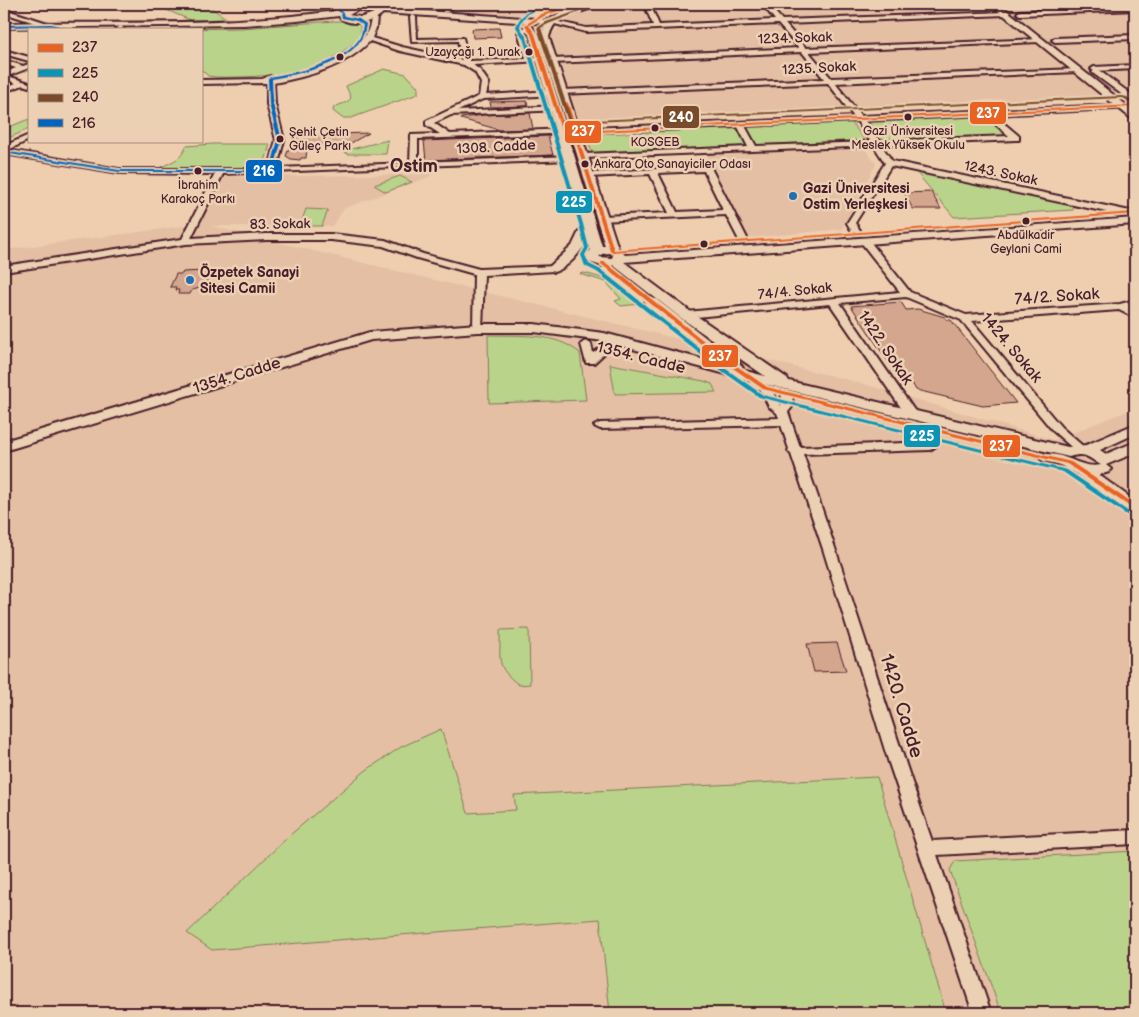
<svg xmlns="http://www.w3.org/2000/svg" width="1139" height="1017" font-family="'Balsamiq Sans',sans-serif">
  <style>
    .built { fill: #e4bfa3 }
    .green { fill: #bad38a; stroke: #82795a }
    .building { fill: #d4a68d; stroke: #4a1f2b }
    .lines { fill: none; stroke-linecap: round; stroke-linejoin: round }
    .minor-casing { stroke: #4a1f2b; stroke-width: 4 }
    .major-casing { stroke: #4a1f2b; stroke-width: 4 }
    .minor { fill: #ecd0b3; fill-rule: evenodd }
    .major { fill: #ecd0b3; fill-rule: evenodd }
    .bus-1-casing { stroke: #ecd0b3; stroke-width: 4 }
    .bus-2-casing { stroke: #ecd0b3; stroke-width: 4 }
    .bus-3-casing { stroke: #ecd0b3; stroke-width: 4 }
    .bus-4-casing { stroke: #ecd0b3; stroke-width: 4 }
    .bus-1 { fill: #ea6222; fill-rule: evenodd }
    .bus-2 { fill: #0b94b6; fill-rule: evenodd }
    .bus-3 { fill: #7a4b2a; fill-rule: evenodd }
    .bus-4 { fill: #0065bd; fill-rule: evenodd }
    .bus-dot { fill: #4a1f2b; stroke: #ecd0b3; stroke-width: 2 }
    .poi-dot { fill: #1f6fb2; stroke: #ecd0b3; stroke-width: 2 }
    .labels { text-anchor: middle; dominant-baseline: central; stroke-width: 5; stroke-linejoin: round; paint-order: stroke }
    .far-bus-label { font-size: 12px; fill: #4a1f2b; stroke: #ecd0b3 }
    .far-street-label { font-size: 14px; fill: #4a1f2b; stroke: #ecd0b3 }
    .far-poi-label { font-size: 14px; font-weight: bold; fill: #4a1f2b; stroke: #ecd0b3; text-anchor: start }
    .street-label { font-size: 16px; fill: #4a1f2b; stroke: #ecd0b3 }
    .far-district-label { font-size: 18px; font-weight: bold; fill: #4a1f2b; stroke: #ecd0b3 }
    .near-street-label { font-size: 19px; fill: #4a1f2b; stroke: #ecd0b3 }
    .line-badge { stroke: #ecd0b3; stroke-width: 2 }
    .badge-label { font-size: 14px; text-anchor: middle; font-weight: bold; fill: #fff }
  </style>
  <rect width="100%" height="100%" fill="#efceaf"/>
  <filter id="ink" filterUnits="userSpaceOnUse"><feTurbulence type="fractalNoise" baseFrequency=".02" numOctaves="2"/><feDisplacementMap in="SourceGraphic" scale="10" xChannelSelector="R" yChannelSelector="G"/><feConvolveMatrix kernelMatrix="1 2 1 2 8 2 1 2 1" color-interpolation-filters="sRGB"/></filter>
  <g filter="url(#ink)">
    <path class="built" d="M359,4H561L533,13L505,15L391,8Z
      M608,4H1135V98L580,124L551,35L572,16Z
      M865,149L876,164L842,229L748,238L707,154Z
      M432,174L429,177L345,208L332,226H211L857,382L1054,440L1135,408V1013H4V250L199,224L225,177Z"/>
    <path class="green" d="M152,4H205L229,20L195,22Z
      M334,21H348L360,24V37C331,68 283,76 240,77C229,77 219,78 208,76L201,69V29H183L242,28Z
      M384,69L406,74L418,87V94L351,118H342L333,111L334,107L347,102L351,98L346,86Z
      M986,115L1012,136L883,143L868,121Z
      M29,119V129L4,140V129Z
      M851,122L865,140L757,145L746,126Z
      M736,127L747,146L592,153L586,134Z
      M388,140L386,154H348L343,151Z
      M213,144H270L263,169H157C168,163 183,160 186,146Z
      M916,172L1074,205L1073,210L954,217Z
      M400,176L412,182L386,192L374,185Z
      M306,209L328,210L322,226H300Z
      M584,273L606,279L639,304L621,306L615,301L621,299L606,282L580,274Z
      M488,335C519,336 555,332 580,353L586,400L489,403Z
      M610,364L704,381L712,384L716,392L615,394Z
      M529,629L530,684L519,685C494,666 501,659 500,630Z
      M441,729L468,813L516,810L514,795L877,777L946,1013H610L600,919L212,950L187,933L289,836L365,771L401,747Z
      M1135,851V1013H1001L950,870L955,861Z"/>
    <path class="building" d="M499,28L501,37L473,38L472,29Z
      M527,101L528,106L491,107L490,102Z
      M530,113L533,129L500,130L461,119V118L484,115Z
      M369,133L351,143H343L342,145L314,144L307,148L306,158H301L300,160L291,159L286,156L292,140L302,135Z
      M548,136L553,155L426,160L424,141Z
      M931,192L941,209H913L904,193Z
      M204,271L203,274H209L204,287L192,290L190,294H178L179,290H175L176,287H170L176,274H182L183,272Z
      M901,302L906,310L918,309L945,317L947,320H951L1016,403L983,406L916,390L912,383L903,384L851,306Z
      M837,643L846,671L814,672L807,644Z"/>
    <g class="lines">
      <g class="minor-casing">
        <path id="minor" d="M450,4H457L447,12H443V10Z
          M644,4H650L659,25L775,20L762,4H768L782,20L1007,12V14L1005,15L785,24L806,48L1041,39L1042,40L1039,42L809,52L831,78L1079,69L1081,70L1077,72L835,83L861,116L1135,104V108L994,115L1019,136V140H1016L882,146L892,161L1130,211L1134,214L1130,217L891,166L855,223L862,233L857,236L854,235L847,223L885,163L874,146L584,158L580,156L584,154L748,147L738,127L418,139V162L570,156L574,158L570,160L223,174L191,238L266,234H331L385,240L423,254L479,269L557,266L559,268L554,271L484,275L482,330H474L473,328L474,274L417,258L383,246L331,240H266L186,244L4,272V266L182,239L215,174L119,173L4,154V146L29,135V140L8,150L119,169H269L276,140L267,104V83L201,84V80L262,79L270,76L274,78C307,73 369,58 371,17L374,15L377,17L376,28L372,38L402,47L462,60L458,41L412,42L410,17L413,15L416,17L417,39L463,38L469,61L526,59L518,32L526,26L531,27L524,33L533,58L543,59V61L473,65L480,70L489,83L486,95L551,91H554V95L483,99L458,111L556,106L560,108L559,110L451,115L434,123L450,134L854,117L828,83L560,94V90H563L824,79L802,52L552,63L549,61L552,59L799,48L778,24L586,32L547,22L550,20L586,28L653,25ZM370,41L400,51L464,65L475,72L481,83L479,96L426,121V125L440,134L411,135L410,163L277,168L284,140L275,104L274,83C307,77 346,67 370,41ZM985,115L1009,136L879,141L865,121ZM857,121L871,142L756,146L745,126Z
          M1135,6V10L1020,15L1017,13L1020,11Z
          M4,9L63,28L64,29H54L4,13Z
          M121,26L124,29H115Z
          M1135,35V39L1055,42L1052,40L1055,38Z
          M4,50L29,57V61L4,54Z
          M4,60L23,66L29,64V68L8,76L29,83V87L23,85L4,92V88L16,83L4,79V73L16,68L4,64Z
          M1135,65V69L1094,71L1091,69L1094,67Z
          M707,166L711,168L749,242L747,244H741L726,215L600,221V217L603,216L669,213L650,174L589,177L585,175L589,173ZM704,171L723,210L677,212L658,173Z
          M865,238L868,239L910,292L966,315L1120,304L1135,300V306L1129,308L1135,311V318L1119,310L972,321L1061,427L1085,448L1087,450L1085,452H1077L1053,431L961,320L906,297L840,303L916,413L910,416L906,415L830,304L686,318L681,315L686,312L900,292L860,241Z
          M586,341L591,344L593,353L604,346L609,349L594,363H586L581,344Z
          M765,385L769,386L781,406L782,391L786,390L792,393L793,406L788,412L800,447L930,442L936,446L930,450L803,454C848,582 887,712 932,841L1135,830V844L937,855L991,1013H973L888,760L823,549L791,454L788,451L789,449L781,425L600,429L594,426L600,423L779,418L777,413L769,407L760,388Z"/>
      </g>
      <g class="major-casing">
        <path id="major" d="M326,4H335L343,10L358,6L550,20C562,8 581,4 597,4C581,18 557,7 549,37L618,248L625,255L1135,218V224L624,262L691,312L787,378L789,381L1068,447L1086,445L1135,424V434L1100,450L1106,454L1135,442V453L1106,465L1111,469L1109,472L1099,475L1135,501V513L1129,512L1074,472L1058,464L1043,461L1040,458L1043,455C1063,450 1081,470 1101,465C1087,457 1086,452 1069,457L748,380L603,341L534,332H478L371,340L4,451V441L370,332L478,324H534L604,333L724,365L646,305L645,302L646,299H656L741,365L743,368L742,370L765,376L681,318L613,265L602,266L589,262L586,255L591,250L588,239C581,252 568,268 554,272L548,268L572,246L583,223L529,34L524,27L525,25H531L537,34L602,246H605L541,37L546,24L383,13C374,23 348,28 339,16L297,21L244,25L4,28V23C113,22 226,26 335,11ZM358,10L374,13L362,17L347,16ZM609,253L613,255L612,258L599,257L602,254Z
          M990,4H999L1135,112V120L1132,119Z
          M1097,69L1135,97V104L1094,74L1092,72Z"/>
      </g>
      <use href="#minor" class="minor"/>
      <use href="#major" class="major"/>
      <g class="bus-1-casing">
        <path id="bus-1" d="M573,4H577L544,16L529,25L535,34L565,129L573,130L564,103L566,102L568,103L577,131L1135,105V107L577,133L614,250L1135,212V214L612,252L610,250L573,133L561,130L531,34L525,25L542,14Z
          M601,262H605L724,357L767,387L1071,462L1135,505V510L1133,509L1067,464L763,389L720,359L601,264Z"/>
      </g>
      <g class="bus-2-casing">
        <path id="bus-2" d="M547,4H551C538,9 523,12 520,27L527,38L583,224L589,248L585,255L589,264L601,270L719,364L763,395L1067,470L1132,514L1133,515L1132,516H1128L1063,472L759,397L715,366L597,272L585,266L581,255L585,248L579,224L523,38L516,27C520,13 534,8 547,4Z"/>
      </g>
      <g class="bus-3-casing">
        <path id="bus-3" d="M577,11L580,12L548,24L541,28L572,121L1122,96L1127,97L1135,104V107L1125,99L1122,98L570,123L568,122L537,28L546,22Z"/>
      </g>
      <g class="bus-4-casing">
        <path id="bus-4" d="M329,4C334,4 343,11 344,16L359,19L366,24C362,63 303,73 272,79L273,104L282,140L273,172H119L4,153V151L119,170H270L278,140L269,104L268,78C276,75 286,74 295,72C316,67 350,57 360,37C362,33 362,29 363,25L357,21L342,18L341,13Z
          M51,24L72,29H65L51,26L4,27V25Z"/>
      </g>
      <use href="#bus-1" class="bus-1"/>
      <use href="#bus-2" class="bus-2"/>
      <use href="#bus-3" class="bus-3"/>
      <use href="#bus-4" class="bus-4"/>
    </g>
  </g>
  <g class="bus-dot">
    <circle cx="529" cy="52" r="4.5"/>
    <circle cx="340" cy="57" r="4.5"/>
    <circle cx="908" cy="117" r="4.5"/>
    <circle cx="655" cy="128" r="4.5"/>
    <circle cx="280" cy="139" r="4.5"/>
    <circle cx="585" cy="164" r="4.5"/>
    <circle cx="198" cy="171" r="4.5"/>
    <circle cx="1026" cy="221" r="4.5"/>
    <circle cx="704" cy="244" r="4.5"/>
  </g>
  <g class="poi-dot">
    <circle cx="793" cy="196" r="5"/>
    <circle cx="190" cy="280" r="5"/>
  </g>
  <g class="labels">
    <g class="far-bus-label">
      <text x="520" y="52" text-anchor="end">Uzayçağı 1. Durak</text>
      <text x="908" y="131">Gazi Üniversitesi<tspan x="908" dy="14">Meslek Yüksek Okulu</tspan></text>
      <text x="289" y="132" text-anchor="start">Şehit Çetin<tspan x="289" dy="14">Güleç Parkı</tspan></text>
      <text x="655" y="142">KOSGEB</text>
      <text x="594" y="164" text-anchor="start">Ankara Oto Sanayiciler Odası</text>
      <text x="198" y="185">İbrahim<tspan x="198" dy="14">Karakoç Parkı</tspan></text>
      <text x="1026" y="235">Abdülkadir<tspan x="1026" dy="14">Geylani Cami</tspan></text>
    </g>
    <g class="far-street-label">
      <text transform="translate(795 38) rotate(-2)">1234. Sokak</text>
      <text transform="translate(819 68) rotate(-3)">1235. Sokak</text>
      <text transform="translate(496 147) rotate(-3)">1308. Cadde</text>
      <text transform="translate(1001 173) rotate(12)">1243. Sokak</text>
      <text transform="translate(280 224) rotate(-1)">83. Sokak</text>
      <text transform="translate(795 291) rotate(-6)">74/4. Sokak</text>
    </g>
    <g class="far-poi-label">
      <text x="803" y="188">Gazi Üniversitesi<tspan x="803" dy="16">Ostim Yerleşkesi</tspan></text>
      <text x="200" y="272">Özpetek Sanayi<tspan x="200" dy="16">Sitesi Camii</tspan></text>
    </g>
    <g class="street-label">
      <text transform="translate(1057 297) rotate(-4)">74/2. Sokak</text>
      <text transform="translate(885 348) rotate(56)">1422. Sokak</text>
      <text transform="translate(1011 348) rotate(50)">1424. Sokak</text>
      <text transform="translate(641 358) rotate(14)">1354. Cadde</text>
      <text transform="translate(237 376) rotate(-17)">1354. Cadde</text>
    </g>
    <g class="far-district-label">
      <text x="414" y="166">Ostim</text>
    </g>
    <g class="near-street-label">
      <text transform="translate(901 706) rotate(73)">1420. Cadde</text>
    </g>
  </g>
  <g class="line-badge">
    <rect x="969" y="101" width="38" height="24" rx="5" fill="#ea6222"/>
    <rect x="662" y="105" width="38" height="24" rx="5" fill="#7a4b2a"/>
    <rect x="564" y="120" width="38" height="24" rx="5" fill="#ea6222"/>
    <rect x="245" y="159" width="38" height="24" rx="5" fill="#0065bd"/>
    <rect x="555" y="190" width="38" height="24" rx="5" fill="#0b94b6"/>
    <rect x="701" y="344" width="38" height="24" rx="5" fill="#ea6222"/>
    <rect x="903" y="424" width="38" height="24" rx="5" fill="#0b94b6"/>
    <rect x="982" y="434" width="39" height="24" rx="5" fill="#ea6222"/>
  </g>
  <g class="badge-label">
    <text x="988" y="118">237</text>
    <text x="681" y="122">240</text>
    <text x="583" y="136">237</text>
    <text x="264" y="176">216</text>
    <text x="574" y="207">225</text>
    <text x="720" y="361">237</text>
    <text x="922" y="441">225</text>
    <text x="1001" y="451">237</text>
  </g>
  <rect width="1139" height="1017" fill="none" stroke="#ecd0b3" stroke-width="20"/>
  <rect x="10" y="10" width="1119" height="997" fill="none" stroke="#4a1f2b" stroke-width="2" filter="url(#ink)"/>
  <rect x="28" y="28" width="175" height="115" fill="#ecd0b3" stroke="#ab897d"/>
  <rect x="38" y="44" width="25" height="8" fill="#ea6222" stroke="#ab897d"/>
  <text x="72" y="52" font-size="15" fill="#4a1f2b">237</text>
  <rect x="38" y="69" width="25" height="8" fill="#0b94b6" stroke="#ab897d"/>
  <text x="72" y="78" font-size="15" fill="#4a1f2b">225</text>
  <rect x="38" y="94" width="25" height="8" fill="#7a4b2a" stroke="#ab897d"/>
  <text x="72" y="102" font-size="15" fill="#4a1f2b">240</text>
  <rect x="38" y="119" width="25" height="8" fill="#0065bd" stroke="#ab897d"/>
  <text x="72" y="128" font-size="15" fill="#4a1f2b">216</text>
</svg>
